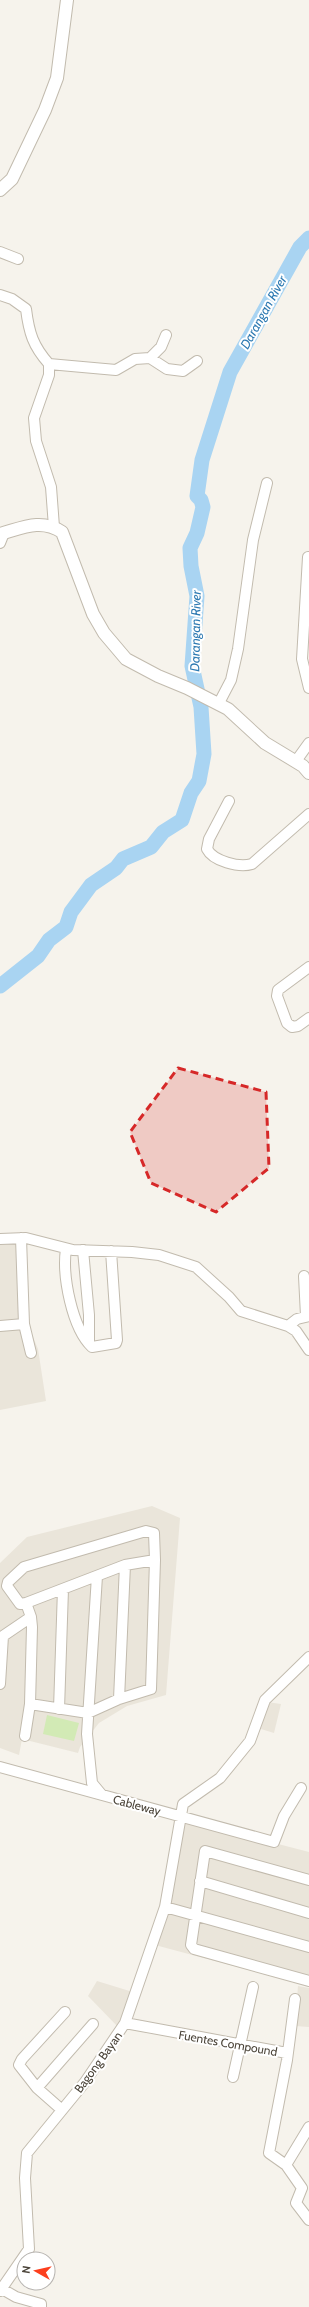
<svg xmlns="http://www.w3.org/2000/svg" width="309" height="2307" font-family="Cabin,sans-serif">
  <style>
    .residential { fill: #eae5da }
    .green { fill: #d2eab5 }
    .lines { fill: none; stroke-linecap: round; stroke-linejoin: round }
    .river { stroke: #a9d4f2; stroke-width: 15 }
    .minor-casing { stroke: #c2bbae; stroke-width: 12 }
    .tertiary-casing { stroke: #c2bbae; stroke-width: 14 }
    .minor { stroke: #fff; stroke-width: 10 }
    .tertiary { stroke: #fff; stroke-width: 12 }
    .marked { fill: #d62828; fill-opacity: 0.2; stroke: #d62828; stroke-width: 3; stroke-dasharray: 8 5; stroke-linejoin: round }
    .labels { text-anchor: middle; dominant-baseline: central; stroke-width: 4; stroke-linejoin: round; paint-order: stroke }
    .street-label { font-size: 12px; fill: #4b4439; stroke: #fff }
    .water-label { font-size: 13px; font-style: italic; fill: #2e7ab2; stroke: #fff }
  </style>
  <rect width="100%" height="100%" fill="#f6f3ec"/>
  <path class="residential" d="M22,1241L27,1323L38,1349L46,1401L0,1410V1242Z
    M152,1506L180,1518L166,1695L127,1706L99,1723L80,1747L78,1753L22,1739L19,1755L0,1748V1563L27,1537Z
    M267,1702L281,1704L274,1733L261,1729Z
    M182,1819L309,1852V1986L155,1945Z
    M97,1981L136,1993L119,2028L88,1996Z
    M298,1986L309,1988V2027L295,2026Z"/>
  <path class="green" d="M47,1715L79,1723L74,1741L43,1734Z"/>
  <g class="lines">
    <path class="river" d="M0,986L38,956L49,940L66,927L71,912L91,885L116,868L123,859L151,847L163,832L182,820L191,793L199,781L204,754L201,707L192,666L197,596L191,566L190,548L197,533L203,507L201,500L197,496L202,460L230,372L300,247L309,238"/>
    <g class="minor-casing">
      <path id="minor" d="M0,252L18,259
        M0,295L12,299L26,309C29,333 33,346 49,364L116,370L135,359L150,358L167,369L183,371L197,361
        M150,358L161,347L166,335
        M49,364V375L34,418L36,441L51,487L54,527
        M0,543L4,533
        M308,557L302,659L309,688
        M219,703L231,680L238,649L253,540L267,483
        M296,761L309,743
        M229,801L209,839L207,849C213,861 239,868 252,864L309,814
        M309,967L278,990L277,996L287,1023L292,1027L298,1026L309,1018
        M21,1238L24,1324L31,1353
        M0,1239L26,1238L73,1250L132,1252L159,1255L196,1267L229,1297L241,1311L288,1326L296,1331L309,1350
        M66,1249C62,1276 72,1328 92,1347L116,1343L117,1340L111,1251
        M83,1250L89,1315V1342
        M304,1276L306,1316
        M0,1326L24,1324
        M288,1326L297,1319L309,1316
        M97,1576L87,1734L92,1783L102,1795
        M26,1603L20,1604L7,1586L8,1582L24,1567L146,1531L154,1533L155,1560L151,1689L119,1699L88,1713L30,1704
        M0,1684L3,1636L31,1617
        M119,1699L125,1565
        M59,1709L63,1589
        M25,1736L30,1704L32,1627L31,1617L26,1603L125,1565L155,1560
        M0,1767L274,1842L284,1816L301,1788
        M309,1880L205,1851L191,1945L194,1949L309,1981
        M200,1881L309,1913
        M165,1907L309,1947
        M295,1999L287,2060L269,2153L286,2165L302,2188L296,2203L309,2220
        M125,2023L287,2053
        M233,2077L253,1987
        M37,2088L93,2024
        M62,2110L37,2088L19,2065L22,2059L65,2012
        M286,2165L309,2127
        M2,2289L16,2297L41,2304V2307
        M0,2291L29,2249L25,2178L27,2153L85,2082L125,2023L165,1907L183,1804L220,1778L250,1741L265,1700L309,1657"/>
    </g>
    <g class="tertiary-casing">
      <path id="tertiary" d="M0,190L12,179L45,110L57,78L67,0
        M0,534C22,528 41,518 62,532L93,614L104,633L126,659L158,676L187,688L228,709L265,743L303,766L309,773"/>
    </g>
    <use href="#minor" class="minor"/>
    <use href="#tertiary" class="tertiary"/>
  </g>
  <path class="marked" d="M178,1068L266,1092L269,1168L216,1212L151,1183L130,1132Z"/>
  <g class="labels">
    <g class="street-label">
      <text transform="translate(137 1805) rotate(15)">Cableway</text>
      <text transform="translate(228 2043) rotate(10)">Fuentes Compound</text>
      <text transform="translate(98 2062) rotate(-54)">Bagong Bayan</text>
    </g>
    <g class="water-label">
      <text transform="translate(263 312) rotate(-61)">Darangan River</text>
      <text transform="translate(195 631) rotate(-89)">Darangan River</text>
    </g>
  </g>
  <g transform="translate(36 2271) rotate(278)"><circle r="19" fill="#ffffff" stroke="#b7b4b0"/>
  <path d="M0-3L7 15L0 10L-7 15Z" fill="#fc3f1d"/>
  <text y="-6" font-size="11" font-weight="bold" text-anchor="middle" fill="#4b4439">N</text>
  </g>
</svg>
